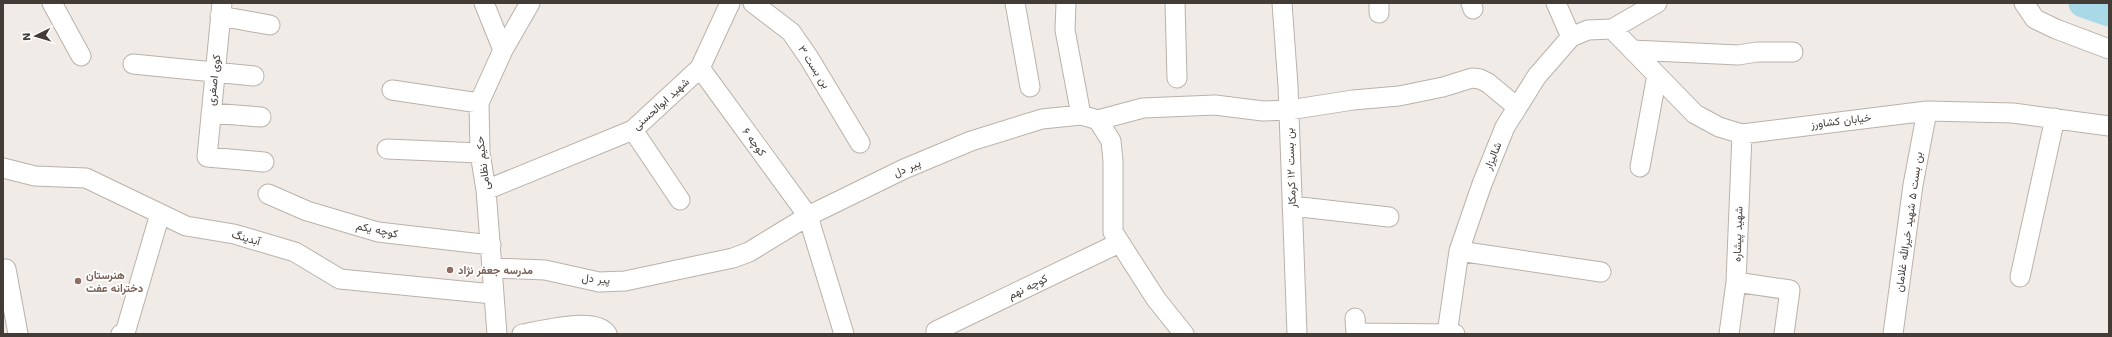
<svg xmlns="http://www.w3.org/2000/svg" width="2112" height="337" font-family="'Work Sans',Vazirmatn,sans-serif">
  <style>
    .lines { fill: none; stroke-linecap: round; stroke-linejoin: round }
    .river { stroke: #a9d9e6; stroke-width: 29 }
    .minor-casing { stroke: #bbb1aa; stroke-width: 21 }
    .minor { stroke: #fff; stroke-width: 19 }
    .education-dot { fill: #8d6e63; stroke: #fff; stroke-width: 1.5 }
    .labels { text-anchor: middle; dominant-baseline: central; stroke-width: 3.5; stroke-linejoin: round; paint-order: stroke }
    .street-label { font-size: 11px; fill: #423b36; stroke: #fff }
    .education-label { font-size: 11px; font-weight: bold; fill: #785e54; stroke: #fff; text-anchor: start }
  </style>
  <rect width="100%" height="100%" fill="#f0ebe6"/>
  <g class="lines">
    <path class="river" d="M2083,3L2109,12"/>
    <g class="minor-casing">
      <path id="minor" d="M52,3L81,56
        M222,3L207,157L264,162
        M484,3L503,50
        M753,3L791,32L809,58L860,143
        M1015,3L1030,87
        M1066,3L1065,30L1081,115
        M1175,3L1177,78
        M1282,3L1288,86L1297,334
        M1379,3V13
        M1471,3L1473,9
        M1556,3L1571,37
        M2024,3L2035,19L2056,29L2109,49
        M220,16L270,25
        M1612,29L1695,114L1719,127L1742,134L1927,111L2013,113L2109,126
        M1632,50L1738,55L1757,52H1793
        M133,64L254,76
        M700,68L808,216L844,334
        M392,90L479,103
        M211,113L261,117
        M1098,120L1143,108L1215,105L1263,111L1289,110L1353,100L1399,96L1443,87L1472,78L1480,79L1488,83L1517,107
        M633,130L680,200
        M387,149L480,153
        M1640,167L1657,75
        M3,168L35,176L86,178L186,226L234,234L295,252L340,279L493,294
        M486,190L633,130L700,68L730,3
        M268,194L307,211L378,232L491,245
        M1292,206L1389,217
        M1459,251L1601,272
        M492,268L545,270L599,282L625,281L733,258L749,252L808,216L904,169L971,141L1042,119L1081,115L1098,120L1111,141L1113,161V232L1156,299L1184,334
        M3,269H6L18,334
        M2020,277L2055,118
        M1736,282L1790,290L1784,334
        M1355,318L1356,334
        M936,331L1119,243
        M1356,333L1455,334
        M121,334L125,333L160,214
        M497,334L486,190L480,153L479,103L503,50L530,3
        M522,334C541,331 596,316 607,334
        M1447,334L1459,251L1482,184L1505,127L1537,76L1571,37L1588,30L1612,29L1657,3
        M1729,334L1736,282L1742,134
        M1893,334L1913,185L1927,111"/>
    </g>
    <use href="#minor" class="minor"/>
  </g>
  <g class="education-dot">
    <circle cx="450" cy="270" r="4"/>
    <circle cx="78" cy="281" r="4"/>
  </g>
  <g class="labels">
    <g class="street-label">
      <text transform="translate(814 67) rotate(57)">بن بست ۳</text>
      <text transform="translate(214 80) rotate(-84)">کوی اصغری</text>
      <text transform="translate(661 104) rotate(-42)">شهید ابوالحسنی</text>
      <text transform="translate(1841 121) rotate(-7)">خیابان کشاورز</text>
      <text transform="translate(754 142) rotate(54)">کوچه ۶</text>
      <text transform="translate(1493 156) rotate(-68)">شالیزار</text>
      <text transform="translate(483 163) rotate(-97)">حکیم نظامی</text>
      <text transform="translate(907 168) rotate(-24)">پیر دل</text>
      <text transform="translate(1291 168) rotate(-92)">بن بست ۱۲ کرمکار</text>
      <text transform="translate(1909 222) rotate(-82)">بن بست ۵ شهید خیرالله غلامان</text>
      <text transform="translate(377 230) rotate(12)">کوچه یکم</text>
      <text transform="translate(1738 234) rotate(-88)">شهید پیشاره</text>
      <text transform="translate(246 238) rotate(16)">آبدینگ</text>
      <text transform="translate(596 279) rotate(5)">پیر دل</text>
      <text transform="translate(1028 287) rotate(-26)">کوچه نهم</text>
    </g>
    <g class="education-label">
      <text x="458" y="270">مدرسه جعفر نژاد</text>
      <text x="86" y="275">هنرستان<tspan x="86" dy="13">دخترانه عفت</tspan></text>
    </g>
  </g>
  <rect width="2112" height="337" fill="none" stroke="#423b36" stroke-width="8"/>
  <g transform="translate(36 36) rotate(265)" stroke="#ffffff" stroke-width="3" paint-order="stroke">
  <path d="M0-3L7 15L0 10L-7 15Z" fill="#423b36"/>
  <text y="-6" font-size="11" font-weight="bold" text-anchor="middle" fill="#423b36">N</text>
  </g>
</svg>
